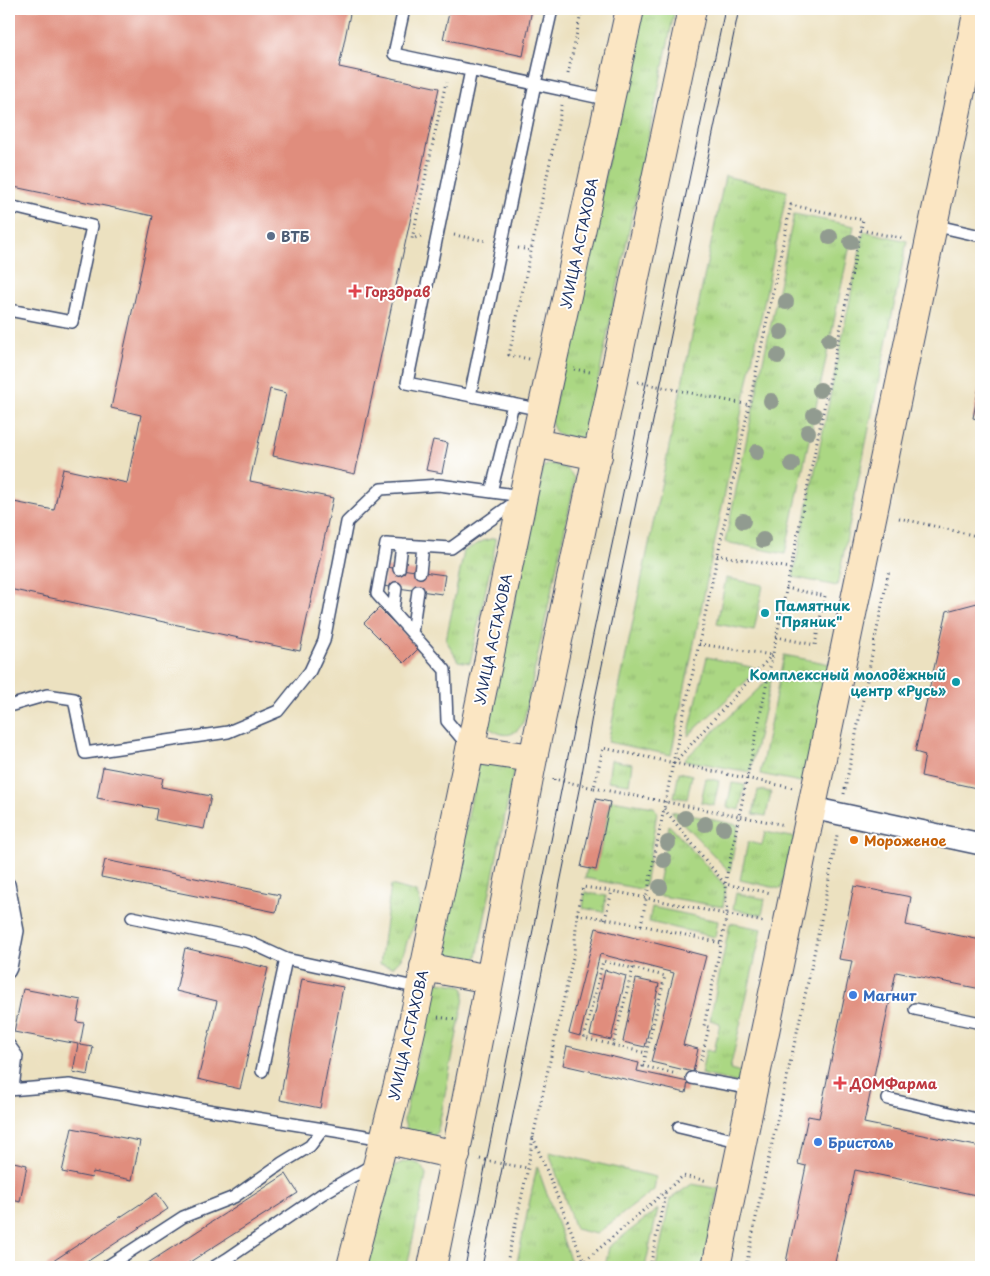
<svg xmlns="http://www.w3.org/2000/svg" width="990" height="1276" font-family="'Playpen Sans',sans-serif">
  <style>
    .grass { fill: url(#grass-tufts); stroke: #638370 }
    .building { fill: #e08d7d }
    .lines { fill: none; stroke-linecap: round; stroke-linejoin: round }
    .lane-casing { stroke: #3a4a6d; stroke-width: 14 }
    .street-casing { stroke: #3a4a6d; stroke-width: 24 }
    .secondary-casing { stroke: #3a4a6d; stroke-width: 30 }
    .path { stroke: #3a4a6d; stroke-width: 3; stroke-dasharray: 1 4; stroke-linecap: butt }
    .lane { stroke: #fff; stroke-width: 11 }
    .street { stroke: #fff; stroke-width: 21 }
    .secondary { stroke: #fbe6c3; stroke-width: 28 }
    .tram { stroke: #1b2f5e; stroke-width: 1 }
    .tree { fill: #919b90 }
    .service-dot { fill: #5c6f8a; stroke: #fff; stroke-width: 2 }
    .health-dot { fill: #e0444e; stroke: #fff; stroke-width: 2 }
    .culture-dot { fill: #0f9aa8; stroke: #fff; stroke-width: 2 }
    .food-dot { fill: #e8710a; stroke: #fff; stroke-width: 2 }
    .shop-dot { fill: #3f7fe0; stroke: #fff; stroke-width: 2 }
    .labels { text-anchor: middle; dominant-baseline: central; stroke-width: 4; stroke-linejoin: round; paint-order: stroke }
    .service-label { font-size: 14px; font-weight: bold; fill: #4e5e75; stroke: #fff; text-anchor: start }
    .street-label { font-size: 14px; fill: #1b2f5e; stroke: #fff }
    .health-label { font-size: 14px; font-weight: bold; fill: #be3a42; stroke: #fff; text-anchor: start }
    .culture-label { font-size: 14px; font-weight: bold; fill: #0d838f; stroke: #fff; text-anchor: start }
    .food-label { font-size: 14px; font-weight: bold; fill: #c56008; stroke: #fff; text-anchor: start }
    .shop-label { font-size: 14px; font-weight: bold; fill: #366cbe; stroke: #fff; text-anchor: start }
  </style>
  <defs>
    <pattern id="grass-tufts" width="24" height="20" patternUnits="userSpaceOnUse" patternTransform="scale(1.25)"><rect width="24" height="20" fill="#abd783"/><path d="M3 7l-1-3M5 7V3M7 7l1-3M15 17l-1-3M17 17v-4M19 17l1-3" fill="none" stroke="#93b974"/></pattern>
  </defs>
  <rect width="100%" height="100%" fill="#fff"/>
  <filter id="ink" filterUnits="userSpaceOnUse"><feTurbulence type="fractalNoise" baseFrequency=".02" numOctaves="2"/><feDisplacementMap in="SourceGraphic" scale="10" xChannelSelector="R" yChannelSelector="G"/><feConvolveMatrix kernelMatrix="1 2 1 2 8 2 1 2 1" color-interpolation-filters="sRGB"/></filter>
  <filter id="wash" filterUnits="userSpaceOnUse"><feTurbulence type="fractalNoise" baseFrequency=".0096" numOctaves="4" result="noise"/><feDisplacementMap in="SourceGraphic" scale="20" xChannelSelector="R" yChannelSelector="G"/><feGaussianBlur stdDeviation="1.12" result="paint"/><feColorMatrix in="noise" values="0 0 0 0 0 0 0 0 0 0 0 0 0 0 0 0 0 1.4 0 .05"/><feComposite in="paint" operator="in"/></filter>
  <g filter="url(#wash)">
    <rect width="100%" height="100%" fill="#ece1c0"/>
    <path class="grass" d="M641,9H675L596,390C594,402 592,436 578,438C574,438 569,437 566,436C556,435 554,430 551,422Z
      M725,176L787,191L671,755L608,742Z
      M794,214L854,226L785,554L725,542Z
      M864,231L907,241L837,586L793,577Z
      M550,464C563,466 570,468 575,481L524,720C516,738 503,738 488,727L543,467Z
      M495,538V546L470,663L458,661L446,640L464,551L483,541Z
      M726,578L763,585L754,631L717,624Z
      M784,655L830,664L806,783L760,774Z
      M707,657L759,669L688,736Z
      M772,676L750,772L684,760Z
      M611,760L632,764L629,784L608,781Z
      M478,764H511L514,770L477,957L472,962L466,964L449,961L443,955V946Z
      M679,772L692,775L687,799L674,797Z
      M706,778L719,781L714,805L701,802Z
      M732,783L745,785L740,810L727,807Z
      M758,790L771,792L766,816L753,814Z
      M611,800L654,807L657,812L645,886L640,889L585,878L587,868L596,870Z
      M671,811L738,825L730,872Z
      M669,825L726,887L723,907L656,895Z
      M765,832L796,838L781,889L740,880L748,842L762,845Z
      M391,885L416,892C426,909 416,922 409,936C406,943 405,952 401,958C399,961 395,964 393,967L380,964Z
      M585,892L606,896L604,912L583,908Z
      M736,893L765,899L762,915L733,909Z
      M652,907L718,921L715,937L649,922Z
      M730,923L762,929L730,1069L745,1073L743,1080L739,1083L701,1074L706,1050L714,1052L720,1023L710,1020Z
      M438,982L459,985L464,989V998L438,1130L433,1138L407,1132L404,1120L432,986Z
      M549,1152L656,1177L654,1190L596,1234L575,1229Z
      M409,1161C420,1164 424,1165 426,1176L407,1267H364L389,1171C396,1165 401,1162 409,1161Z
      M537,1166L571,1262L569,1267H516Z
      M692,1184L719,1189L703,1267H656L670,1199Z
      M658,1209L645,1267H605L609,1247Z"/>
    <g id="blocks">
      <path class="building" d="M9,9H351L339,67L439,88L355,474L273,456L286,393L270,389L250,481L333,498L300,651L9,589V501L54,510L63,469L127,483L141,415L111,408L153,216L9,186Z
        M450,9H532L523,56L443,39Z
        M980,382H981V420L973,418Z
        M433,440L448,443L442,473L426,470Z
        M386,567L445,575L442,594L383,586Z
        M981,602V789L921,776L925,755L915,752L947,611Z
        M379,608L419,648L404,663L364,623Z
        M103,767L163,778L161,787L211,796L204,829L155,820L157,809L97,798Z
        M596,799L610,802L596,870L581,867Z
        M105,860L280,895L276,912L101,877Z
        M854,886L911,897L906,925L981,940V989L896,972L864,1123L981,1147V1196L855,1170L834,1267H785L806,1166L798,1164L808,1116L819,1118L852,961L839,959Z
        M596,928L706,956L683,1045L698,1049L693,1072L651,1062L674,973L600,954L580,1036L569,1033Z
        M185,948L268,968L240,1089L198,1079L217,1001L176,991Z
        M605,970L626,976L611,1040L590,1035Z
        M302,979L343,987L320,1108L280,1100Z
        M636,979L659,984L645,1047L623,1042Z
        M23,989L81,1000L77,1022L84,1023L80,1045L93,1047L88,1075L73,1072L78,1044L14,1032Z
        M567,1046L639,1063L637,1071L688,1082L686,1093L563,1065Z
        M72,1128L140,1141L132,1180L93,1172L92,1178L62,1172Z
        M9,1161L27,1165L20,1202L9,1199Z
        M286,1174L298,1193L182,1267H142Z
        M157,1193L168,1209L79,1267H44Z"/>
    </g>
  </g>
  <g filter="url(#ink)">
    <use href="#blocks" fill-opacity="0" stroke="#3a4a6d" stroke-width="1"/>
    <g class="lines">
      <g class="lane-casing">
        <path id="lane" d="M404,9L394,54L610,100
          M471,70L407,383L542,410
          M9,206L92,226L72,322L9,310
          M933,225L981,236
          M470,396L535,84L552,9
          M491,492L513,404
          M399,569L402,545
          M420,572L423,547
          M393,611L396,588
          M412,633L418,591
          M9,706L47,695L74,699L85,753L228,732L278,711L310,671L324,641L347,522L381,489L439,485L523,496
          M468,746L447,721L445,670L377,594L386,544L451,548L518,500
          M9,884L18,931L11,968L9,972
          M132,917L249,942L286,959L419,988
          M915,1009L981,1023
          M9,1045L17,1056L13,1088
          M262,1071L286,959
          M692,1078L753,1089
          M9,1090L69,1085L177,1105L384,1139
          M888,1099L981,1120
          M679,1127L742,1142
          M106,1267L183,1217L234,1197L282,1163L310,1146L323,1129
          M214,1267L227,1259L322,1194L374,1164"/>
      </g>
      <g class="street-casing">
        <path id="street" d="M812,808L981,844"/>
      </g>
      <g class="secondary-casing">
        <path id="secondary" d="M535,443L598,456
          M470,749L533,758
          M424,967L490,979
          M384,1139L456,1155
          M351,1267L403,1065L415,1013L523,496L630,9
          M432,1267L463,1117L533,758L692,9
          M716,1267L978,9"/>
      </g>
      <path class="path" d="M568,74L582,9
        M861,230L905,239
        M454,235L487,241
        M421,236L412,239L446,82
        M518,248L531,250
        M529,359L509,355L562,105
        M574,369L590,372
        M638,382L749,405
        M899,518L981,537
        M717,555L790,568
        M786,588L825,596L820,619L826,620
        M776,637L815,645L820,619
        M699,644L772,655
        M674,763L772,655
        M554,780V779L594,788L603,748L793,788
        M594,788L785,825
        M844,794L889,570
        M664,809L725,884L771,893
        M577,914L641,925L721,943
        M605,919L612,891
        M641,925L673,763L699,644L791,205L863,220L725,884L727,914L704,1026L709,1027L700,1064
        M633,968L613,1045L584,1038L603,961L665,976L643,1066L677,1074
        M438,1017L457,1020
        M613,1045L646,1053
        M533,1137L586,1267
        M480,1159L503,1164L528,1168
        M506,1267L528,1168L533,1137L574,953L577,914L583,887L612,891L764,922
        M578,1267L683,1176L708,1181
        M650,1267L666,1190
        M746,1267C774,1123 812,980 837,835"/>
      <use href="#lane" class="lane"/>
      <use href="#street" class="street"/>
      <use href="#secondary" class="secondary"/>
      <path class="tram" d="M465,1267L582,687L725,9
        M482,1267L580,785L595,699L739,9"/>
    </g>
    <g class="tree">
      <circle cx="830" cy="237" r="8"/>
      <circle cx="851" cy="242" r="8"/>
      <circle cx="786" cy="302" r="8"/>
      <circle cx="781" cy="332" r="8"/>
      <circle cx="829" cy="340" r="8"/>
      <circle cx="778" cy="356" r="8"/>
      <circle cx="820" cy="390" r="8"/>
      <circle cx="771" cy="401" r="8"/>
      <circle cx="814" cy="415" r="8"/>
      <circle cx="808" cy="432" r="8"/>
      <circle cx="757" cy="452" r="8"/>
      <circle cx="792" cy="464" r="8"/>
      <circle cx="743" cy="521" r="8"/>
      <circle cx="763" cy="540" r="8"/>
      <circle cx="685" cy="818" r="8"/>
      <circle cx="705" cy="824" r="8"/>
      <circle cx="724" cy="828" r="8"/>
      <circle cx="668" cy="843" r="8"/>
      <circle cx="664" cy="860" r="8"/>
      <circle cx="660" cy="887" r="8"/>
    </g>
  </g>
  <circle class="service-dot" cx="271" cy="236" r="5"/>
  <g class="health-dot">
    <path d="M352.5 283.5h5v5h5v5h-5v5h-5v-5h-5v-5h5z"/>
    <path d="M837.5 1075.5h5v5h5v5h-5v5h-5v-5h-5v-5h5z"/>
  </g>
  <g class="culture-dot">
    <circle cx="765" cy="613" r="5"/>
    <circle cx="956" cy="682" r="5"/>
  </g>
  <circle class="food-dot" cx="854" cy="840" r="5"/>
  <g class="shop-dot">
    <circle cx="853" cy="995" r="5"/>
    <circle cx="818" cy="1142" r="5"/>
  </g>
  <g class="labels">
    <g class="service-label">
      <text x="281" y="236">ВТБ</text>
    </g>
    <g class="street-label">
      <text transform="translate(579 243) rotate(-78)">УЛИЦА АСТАХОВА</text>
      <text transform="translate(493 639) rotate(-78)">УЛИЦА АСТАХОВА</text>
      <text transform="translate(408 1035) rotate(-77)">УЛИЦА АСТАХОВА</text>
    </g>
    <g class="health-label">
      <text x="365" y="291">Горздрав</text>
      <text x="850" y="1083">ДОМФарма</text>
    </g>
    <g class="culture-label">
      <text x="775" y="605">Памятник<tspan x="775" dy="16">"Пряник"</tspan></text>
      <text x="946" y="674" text-anchor="end">Комплексный молодёжный<tspan x="946" dy="16">центр «Русь»</tspan></text>
    </g>
    <g class="food-label">
      <text x="864" y="840">Мороженое</text>
    </g>
    <g class="shop-label">
      <text x="863" y="995">Магнит</text>
      <text x="828" y="1142">Бристоль</text>
    </g>
  </g>
  <rect width="990" height="1276" fill="none" stroke="#fff" stroke-width="30"/>
</svg>
